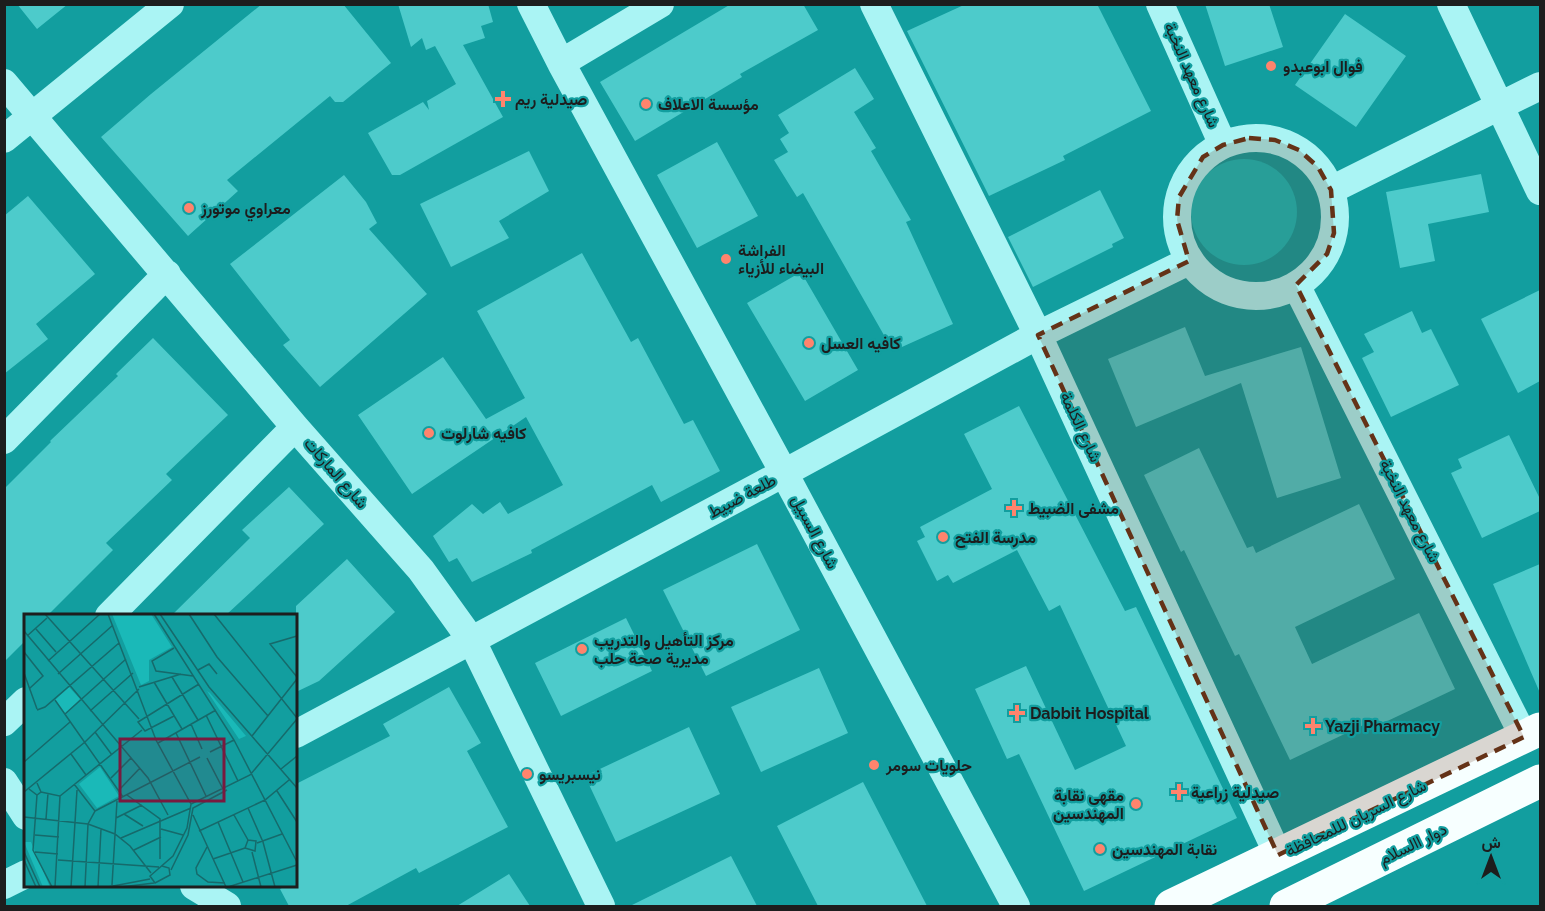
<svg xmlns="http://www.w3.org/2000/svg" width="1545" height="911" font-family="Raleway,Vazirmatn,sans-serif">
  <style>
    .green { fill: #1ab9b8 }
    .building { fill: #4dcbcb }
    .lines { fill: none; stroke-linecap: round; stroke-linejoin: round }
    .minor { stroke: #aaf4f4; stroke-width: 28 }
    .major { stroke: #f7ffff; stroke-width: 33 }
    .marked { fill: #643217; fill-opacity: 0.2; stroke: #643217; stroke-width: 4.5; stroke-dasharray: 12 8; stroke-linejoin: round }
    .poi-dot { fill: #ff846d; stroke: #129e9f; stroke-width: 2 }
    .labels { text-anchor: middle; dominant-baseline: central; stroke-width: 4.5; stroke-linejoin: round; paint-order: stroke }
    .poi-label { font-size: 16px; font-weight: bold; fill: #1d1d1d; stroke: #129e9f; text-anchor: start }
    .street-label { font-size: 16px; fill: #1d1d1d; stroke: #129e9f }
    .inset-road { fill: none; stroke: #166a6b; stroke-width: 1.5 }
    .view { fill: #781a3f; fill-opacity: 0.15; stroke: #781a3f; stroke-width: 3 }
    .inset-edge { fill: none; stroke: #1d1d1d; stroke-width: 3 }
  </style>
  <rect width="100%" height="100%" fill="#129e9f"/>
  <path class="green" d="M1191 212a53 53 0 1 1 106 0a53 53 0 1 1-106 0Z"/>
  <path class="building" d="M17,4H68L37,29Z
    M262,4H343L391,63L343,102H335L330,96L227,180L238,191L188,236L101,137L151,94Z
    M398,4H488L493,22L481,26L485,38L463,45L503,117L400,175H392L368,133L423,102L429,110L427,101L456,84L435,46L426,50L422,38L411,47Z
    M731,4H803L818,30L740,74L742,77L635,141L600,82Z
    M966,4H1097L1151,111L1063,156L1065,160L989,196L907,31Z
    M1205,4H1269L1283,47L1225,66Z
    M1345,14L1406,56L1356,127L1295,85Z
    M855,68L874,99L854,112L876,148L871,151L911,220L906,222L953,324L893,351L803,193L797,197L774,160L788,152L780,139L789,133L778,115Z
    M717,142L758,216L697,248L657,175Z
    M529,151L549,191L499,221L509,238L451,267L420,204Z
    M1481,174L1489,212L1428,224L1435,261L1400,268L1386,192Z
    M344,175L366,202L377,223L369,229L427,294L320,387L283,345L290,340L230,264Z
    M1100,190L1124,238L1112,244L1113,247L1033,287L1008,237Z
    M28,196L95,274L36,324L48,339L4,374V216Z
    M582,253L631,342L638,338L684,424L693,420L720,471L661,502L652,485L531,550L532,553L472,582L457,558L449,562L433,536L472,504L483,514L500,502L508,514L563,485L526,417L412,494L358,415L443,357L486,419L525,398L477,311Z
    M801,272L858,370L805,401L747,303Z
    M1540,290V381L1518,393L1481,319Z
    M1412,311L1422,333L1431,329L1459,385L1391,417L1362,358L1374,352L1364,334Z
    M1185,327L1205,376L1301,347L1341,478L1277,498L1241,383L1136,427L1108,359Z
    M153,338L228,415L166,474L172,480L106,543L113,550L48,615H26V640L4,662V489L51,442L50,441L118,376L116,374Z
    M1019,406L1125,611L1136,607L1237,818L1084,891L1019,754L1007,759L975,689L1026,666L1075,770L1126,746L1060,605L1049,611L1017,550L953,583L948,575L937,581L917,541L925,537L920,527L992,489L964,434Z
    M1509,435L1540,499V511L1482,538L1451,473L1462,468L1458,459Z
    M1199,448L1247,548L1253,546L1256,553L1359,504L1395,579L1295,627L1312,664L1419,613L1455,689L1379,725L1376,719L1290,760L1239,654L1235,656L1184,550L1181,552L1144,475Z
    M289,487L324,524L226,615H172L250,538L242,530Z
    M757,544L800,630L706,676L663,590Z
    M347,559L395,612L319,681L296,692V606Z
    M1540,564V693L1493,584Z
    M626,618L652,671L561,716L535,663Z
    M819,668L848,733L761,772L731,707Z
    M449,687L481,743L467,751L508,827L419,873L416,868L346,906H289L280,889L287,885H296V784L390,736L383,724Z
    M689,727L720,794L616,842L585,776Z
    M863,782L927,906H818L777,826Z
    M731,856L757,906H630Z
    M509,874L530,906H457Z"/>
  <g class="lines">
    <path class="minor" d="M531,4L561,63L784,473L1016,906
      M874,4L1038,335L1278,855
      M1160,4L1223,145
      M1451,4L1540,191
      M561,63L660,4
      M4,83L295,427L421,570L472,641L601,906
      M1177 217a79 79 0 1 1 158 0a79 79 0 1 1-158 0Z
      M4,139L170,4
      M1331,190L1540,86
      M1296,285L1524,737
      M4,440L167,274
      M109,616L295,427
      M4,722L26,701
      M296,734L784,473L1038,335L1189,261
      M4,782L26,816
      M4,885L26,874
      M194,886L227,906"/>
    <path class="major" d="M1171,906L1540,729
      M1286,906L1540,781"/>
  </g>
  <path class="marked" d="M1249,138L1275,140L1299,150L1318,167L1331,190L1334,233L1327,254L1296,285L1524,737L1278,855L1038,335L1189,261L1177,220L1179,197L1203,157L1223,145Z"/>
  <g class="poi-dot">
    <circle cx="1271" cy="66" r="6"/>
    <path d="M500 90h6v6h6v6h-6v6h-6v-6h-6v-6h6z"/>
    <circle cx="646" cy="104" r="6"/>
    <circle cx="189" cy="208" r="6"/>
    <circle cx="726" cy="259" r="6"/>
    <circle cx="809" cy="343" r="6"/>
    <circle cx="429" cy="433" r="6"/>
    <path d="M1011 499h6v6h6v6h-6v6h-6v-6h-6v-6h6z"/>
    <circle cx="943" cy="537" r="6"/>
    <circle cx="582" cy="649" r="6"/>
    <path d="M1014 704h6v6h6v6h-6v6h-6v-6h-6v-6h6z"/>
    <path d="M1310 717h6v6h6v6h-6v6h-6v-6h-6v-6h6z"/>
    <circle cx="874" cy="765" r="6"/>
    <circle cx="527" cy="774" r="6"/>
    <path d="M1176 783h6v6h6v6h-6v6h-6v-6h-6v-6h6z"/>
    <circle cx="1136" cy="804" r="6"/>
    <circle cx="1100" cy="849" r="6"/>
  </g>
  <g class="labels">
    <g class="poi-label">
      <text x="1283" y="66">فوال ابوعبدو</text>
      <text x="515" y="99">صيدلية ريم</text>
      <text x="658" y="104">مؤسسة الاعلاف</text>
      <text x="201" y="208">معراوي موتورز</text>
      <text x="738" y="250">الفراشة<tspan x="738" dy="18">البيضاء للأزياء</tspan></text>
      <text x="821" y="343">كافيه العسل</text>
      <text x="441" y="433">كافيه شارلوت</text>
      <text x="1028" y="508">مشفى الضبيط</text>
      <text x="955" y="537">مدرسة الفتح</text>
      <text x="594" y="640">مركز التأهيل والتدريب<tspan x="594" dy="18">مديرية صحة حلب</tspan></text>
      <text x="1030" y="713">Dabbit Hospital</text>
      <text x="1325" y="726">Yazji Pharmacy</text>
      <text x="886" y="765">حلويات سومر</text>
      <text x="539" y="774">نيسبريسو</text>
      <text x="1191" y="792">صيدلية زراعية</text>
      <text x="1124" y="795" text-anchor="end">مقهى نقابة<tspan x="1124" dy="18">المهندسين</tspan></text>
      <text x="1112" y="849">نقابة المهندسين</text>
    </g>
    <g class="street-label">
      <text transform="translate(1192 75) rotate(66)">شارع معهد النخبة</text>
      <text transform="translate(1081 427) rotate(65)">شارع الكلمة</text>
      <text transform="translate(336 473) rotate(49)">شارع الماركات</text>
      <text transform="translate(742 496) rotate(-28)">طلعة ضبيط</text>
      <text transform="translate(1410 511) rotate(63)">شارع معهد النخبة</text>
      <text transform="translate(815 532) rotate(62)">شارع السبيل</text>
      <text transform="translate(1356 818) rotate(-26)">شارع السريان لللمحافظة</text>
      <text transform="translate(1413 844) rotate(-26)">دوار االسلام</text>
    </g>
  </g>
  <g transform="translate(24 614)">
    <rect width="273" height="273" fill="#129e9f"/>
    <path d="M88,0H127L148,33L125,46V67L117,71ZM45,73L56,85L41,100L31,86ZM183,77L186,79L222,122L215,125ZM76,153L95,182L73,194L55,170ZM0,228H7L26,273H19Z" fill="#1ab9b8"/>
    <path class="inset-road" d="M21,0L115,105M84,0L132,126L167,190M130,0L210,126L273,248M136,0L185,73L273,174M165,0L193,43L244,102M190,0L273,104M12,15L32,38M0,17L124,164L144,201M3,22L23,4M273,22L246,30L273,63M150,34L128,47L132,57L169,62M0,38L19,62L6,74M24,47L76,0M174,56L185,50L193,60M0,59L13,95M34,60L89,11M148,63L174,106M130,68L158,115M115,73L157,60M31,86L99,183M13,96L21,93L95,29M66,97L109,59M41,100L102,45M182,101L214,167M150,102L121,117L114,108L175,70M167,110L178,135M71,118L88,141M152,119L182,182M228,122L273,65M134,129L192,96M186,138L210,126M47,140L62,161M183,144L199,175M0,148L46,108M257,155L273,142M87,164L107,144M50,170L71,197L64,210L61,273M5,175L13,181L17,178L13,169M95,176L116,154M253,177L273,208M0,178L61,128L115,75M17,178L36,182L31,273M13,181L9,236L28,273M103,181L136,205V245M36,182L118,116M224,194L239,228L251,273M71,197L176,143M100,200L119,212M169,201L202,273M210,201L224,226L221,234L231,237L232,227L224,226M0,203L64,210L91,220L106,232L127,259M92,204L118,191M22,205L24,179M194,208L219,268M137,215L159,221M175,217L241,186L265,166M11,221L35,223M97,224L167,194M233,229L258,220M183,233L172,254L173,260L184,268L201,269M110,236L137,223M0,238L16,273M11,238L34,240M228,238L237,273M189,245L221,234M0,246L12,273M34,246L135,253M138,252L145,254L146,261L131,269L126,262L149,242L163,214L167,190L226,161L273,105M147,256L164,221L169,194L203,176M88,271L93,187M47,273L53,176M74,273L77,215M84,273L126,265M97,273L130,269M204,273L273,251"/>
    <path class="view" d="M96,125H200V187H96Z"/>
    <rect width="273" height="273" class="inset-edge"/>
  </g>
  <rect width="1545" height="911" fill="none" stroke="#1d1d1d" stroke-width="12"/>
  <g transform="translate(1491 857)" stroke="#129e9f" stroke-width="4.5" paint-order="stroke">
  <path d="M0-4.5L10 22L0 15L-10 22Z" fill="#1d1d1d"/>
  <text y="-9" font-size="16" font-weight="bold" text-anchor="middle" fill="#1d1d1d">ش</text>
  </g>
</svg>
